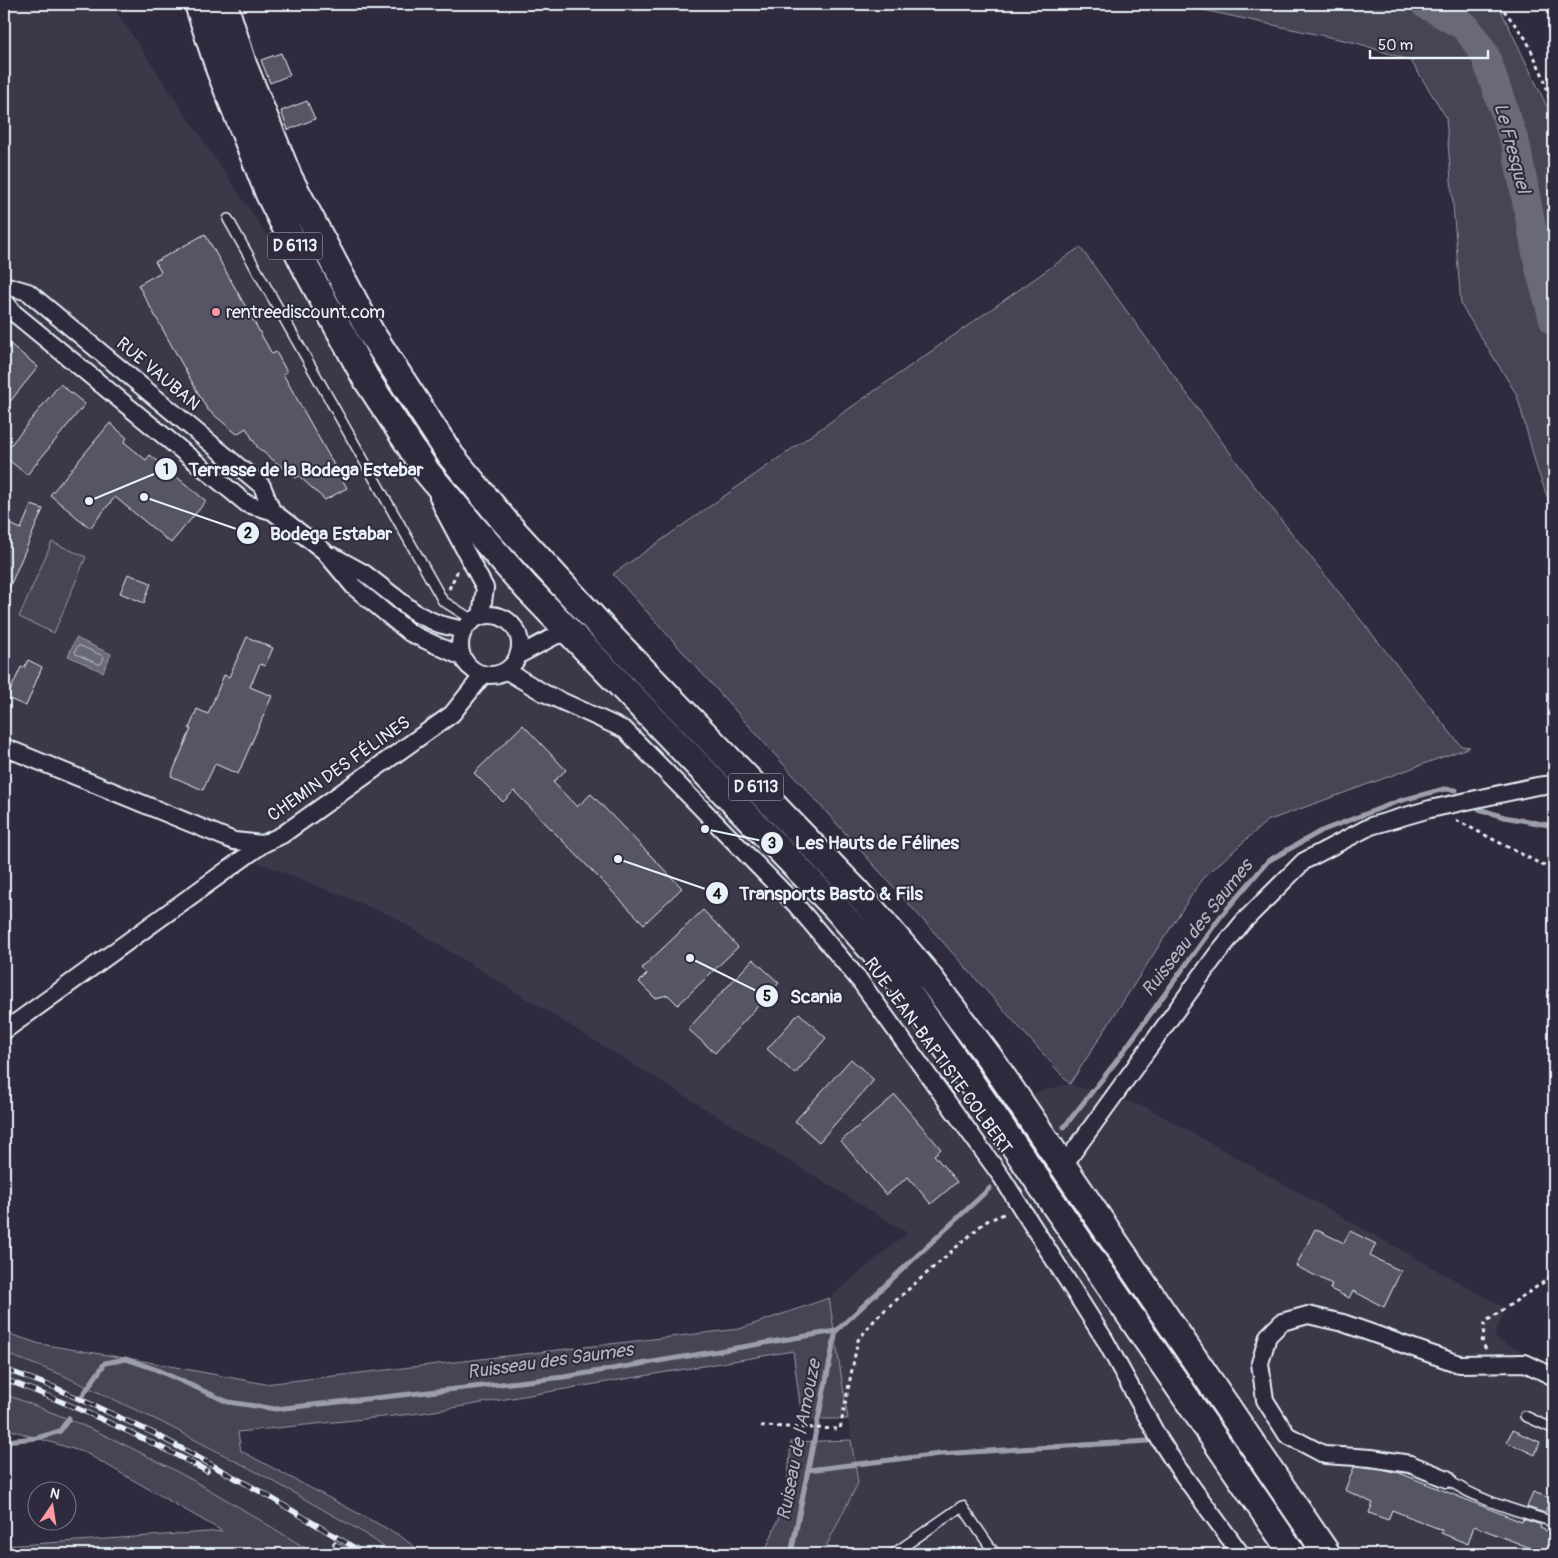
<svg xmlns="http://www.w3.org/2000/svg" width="1558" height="1558" font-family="Pangolin,sans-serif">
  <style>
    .built { fill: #3b3749 }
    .green { fill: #464455; stroke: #979aa6 }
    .water { fill: #696978; stroke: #9c9fab }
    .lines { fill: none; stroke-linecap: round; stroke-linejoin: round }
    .shore { stroke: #b5bbc5; stroke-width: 1 }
    .stream { stroke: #9c9fab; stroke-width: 5 }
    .river { stroke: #696978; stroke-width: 29 }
    .building { fill: #575565; stroke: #e8f1f8 }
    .lane-casing { stroke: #e8f1f8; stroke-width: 12 }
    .street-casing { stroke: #e8f1f8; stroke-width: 20 }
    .primary-casing { stroke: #e8f1f8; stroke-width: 30 }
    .path { stroke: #e8f1f8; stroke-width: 3; stroke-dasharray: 4 4; stroke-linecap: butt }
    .lane { stroke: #2f2a3d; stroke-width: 9 }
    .street { stroke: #2f2a3d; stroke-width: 16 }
    .primary { stroke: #2f2a3d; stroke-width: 26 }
    .rail-casing { stroke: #e8f1f8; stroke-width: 5.5 }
    .rail { stroke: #2f2a3d; stroke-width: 4; stroke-dasharray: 11; stroke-linecap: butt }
    .poi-dot { fill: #ff9aa2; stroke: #2f2a3d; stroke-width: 2 }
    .labels { text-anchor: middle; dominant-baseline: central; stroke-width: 4; stroke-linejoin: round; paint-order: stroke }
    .shield { fill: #2f2a3d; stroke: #b0b5c0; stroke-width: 1 }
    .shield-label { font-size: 16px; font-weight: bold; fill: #e8f1f8 }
    .poi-label { font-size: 18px; fill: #e8f1f8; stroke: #2f2a3d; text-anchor: start }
    .street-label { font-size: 18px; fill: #e8f1f8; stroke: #2f2a3d }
    .water-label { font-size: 19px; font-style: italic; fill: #afb4be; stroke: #2f2a3d }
    .leader { fill: none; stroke: #e8f1f8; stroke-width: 2 }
    .callout-dot { fill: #e8f1f8; stroke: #2f2a3d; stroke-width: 2 }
    .mark-label { font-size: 15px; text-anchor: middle; font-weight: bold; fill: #111 }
    .callout-label { font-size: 19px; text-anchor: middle; font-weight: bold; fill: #e8f1f8; stroke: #2f2a3d; stroke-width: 4; stroke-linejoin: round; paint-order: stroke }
  </style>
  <rect width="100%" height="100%" fill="#2f2a3d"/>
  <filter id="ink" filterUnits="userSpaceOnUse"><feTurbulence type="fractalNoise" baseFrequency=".02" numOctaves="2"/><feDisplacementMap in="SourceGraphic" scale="10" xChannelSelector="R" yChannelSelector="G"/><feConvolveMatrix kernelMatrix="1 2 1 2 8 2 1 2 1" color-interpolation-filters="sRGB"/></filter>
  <g filter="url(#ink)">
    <path class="built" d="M4,4H111L309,297L1022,1096L1070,1084L1148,1108L1505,1308L1494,1338L1554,1367V1554H822L858,1483L829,1298L907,1233L392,916L225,849L4,737Z
      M4,1353L60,1374L161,1422L266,1477L364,1533L394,1554H315L252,1515L49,1411L4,1394Z"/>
    <path class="green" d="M1175,4H1498L1554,121V515L1537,469L1517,395L1461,305L1446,117L1411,61L1357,43Z
      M1080,247L1252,483L1461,746L1470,747L1267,821L1202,879L1070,1084L613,574Z
      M52,542L86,557L54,633L19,617Z
      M829,1298L848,1419H802L793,1351L422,1413L238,1432L241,1451L399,1535L424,1554H394L364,1533L266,1477L161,1422L60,1374L4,1353V1332L40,1344L143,1361L265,1384L739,1329Z
      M4,1394C53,1412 101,1432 147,1456C205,1485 260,1520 315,1554H4V1546L222,1531L86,1453L4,1428Z
      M851,1440L858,1483L822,1554H764L786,1500L791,1442Z"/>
    <path class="water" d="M76,638L111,654L103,672L68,656Z"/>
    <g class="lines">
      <path class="shore" d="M78,646H81L103,656L104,658L101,664H98L76,654L75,652Z"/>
      <path class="stream" d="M1479,809L1504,817L1554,826
        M1064,1127L1115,1063L1221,916L1268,861L1321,831L1399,801L1444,789L1456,790
        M83,1395L105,1363L126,1359L155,1369L228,1402L276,1409L564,1377L836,1331L990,1188
        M4,1441L37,1438L60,1431L69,1418
        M808,1470L940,1454L1148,1441
        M791,1554L836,1331"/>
      <path class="river" d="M1425,4L1466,27L1485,55L1516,146L1539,266L1554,321"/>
    </g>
    <path class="building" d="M281,53L290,75L270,83L261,60Z
      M307,101L315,119L288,130L281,111Z
      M205,234L272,354L276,352L287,372L283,374L347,488L325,500L299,476L296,478L258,448L246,428L237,434L207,409L138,285L161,272L155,262Z
      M4,339L38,367L4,409Z
      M60,384L85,404L27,475L4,456V453Z
      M110,423L127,438L124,442L146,460L150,455L206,501L171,543L115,497L90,528L50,495Z
      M31,505L43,509L4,600V521L21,529Z
      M128,574L151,583L144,603L120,593Z
      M247,637L273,648L265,666L260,664L250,687L272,696L238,774L215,764L203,790L171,776L191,729H189L197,709L208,714L224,675L229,677Z
      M28,660L42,667L26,706L7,698L21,667L24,668Z
      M523,725L566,770L553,782L577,807L591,794L682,888L644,924L514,791L503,802L474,773Z
      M703,910L738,947L678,1005L668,995L655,998L639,982L647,974L642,968Z
      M753,959L779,983L715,1053L688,1029Z
      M799,1013L826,1038L795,1074L767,1049Z
      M851,1059L874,1080L819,1142L795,1121Z
      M895,1095L941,1149L934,1155L957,1182L931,1204L908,1177L886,1195L841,1141Z
      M1315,1229L1344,1243L1350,1231L1376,1244L1370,1256L1401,1271L1384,1307L1353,1291L1349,1298L1330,1289L1332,1284L1296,1266Z
      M1512,1430L1540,1442L1535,1455L1507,1442Z
      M1354,1467L1397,1472L1522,1522L1523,1519L1541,1525L1540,1528L1554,1534V1554H1546L1474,1526L1468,1544L1441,1533L1442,1530L1392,1510L1388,1520L1369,1513L1373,1503L1345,1490Z
      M1533,1492L1550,1498L1545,1513L1527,1507Z"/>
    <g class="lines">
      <g class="lane-casing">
        <path id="lane" d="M228,219L443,601L473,620
          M1525,1416L1554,1429
          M1447,1479C1478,1501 1518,1511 1554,1522
          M893,1554L962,1506L995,1554"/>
      </g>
      <g class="street-casing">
        <path id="street" d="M4,285L28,292L262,486L272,511
          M4,300L14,313L247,504L272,511L324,551L354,587L410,633L462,657
          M438,497L443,509L485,588L481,616
          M333,556L364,573L417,614L439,624L463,630
          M460 645a30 30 0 1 1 60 0a30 30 0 1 1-60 0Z
          M519,655L557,635L573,634
          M507,671L544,693L625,730L796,905L860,981L1001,1176L1105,1340L1158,1437L1178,1468L1241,1554
          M4,747L234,841L263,844L282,835L452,714L483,675
          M4,1031L263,844
          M1062,1166L1069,1158L1217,954L1243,922L1304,861L1371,826L1430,809L1537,786L1554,784
          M1447,1479L1410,1464L1371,1458L1325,1455L1287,1435L1265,1400L1260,1363L1268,1336L1282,1322L1308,1315L1343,1323L1459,1364L1525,1363L1554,1377"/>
      </g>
      <g class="primary-casing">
        <path id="primary" d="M198,4L220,71L269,194L307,270L365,377L427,472L473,527L527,588L836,908L904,987L965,1074L1293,1554
          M224,4L243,64L289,178L371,333L451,456L506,523L606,632L856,891L925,972L989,1057L1327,1554"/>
      </g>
      <path class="path" d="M1499,4L1526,39L1544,78L1554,116
        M449,589L458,570
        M1456,820L1554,871
        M1486,1349L1482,1343L1485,1322L1554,1275
        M761,1426L840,1429L858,1340L877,1317L985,1222L1006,1213"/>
      <use href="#lane" class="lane"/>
      <use href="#street" class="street"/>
      <use href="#primary" class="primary"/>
      <g class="rail-casing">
        <path id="rail" d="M4,1369L56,1388L155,1434L263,1493L365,1554
          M4,1379C74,1405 141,1436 207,1471
          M335,1544L352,1554"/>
      </g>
      <use href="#rail" class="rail"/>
    </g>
  </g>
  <circle class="poi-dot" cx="216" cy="312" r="5"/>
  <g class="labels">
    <g class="shield">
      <rect x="267.5" y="232.5" width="55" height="27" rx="4"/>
      <rect x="728.5" y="773.5" width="55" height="27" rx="4"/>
    </g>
    <g class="shield-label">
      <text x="295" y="246">D 6113</text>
      <text x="756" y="787">D 6113</text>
    </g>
    <g class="poi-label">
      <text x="226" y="312">rentreediscount.com</text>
    </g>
    <g class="street-label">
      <text transform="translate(158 374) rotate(40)">RUE VAUBAN</text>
      <text transform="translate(339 769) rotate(-35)">CHEMIN DES FÉLINES</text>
      <text transform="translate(938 1056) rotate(54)">RUE JEAN-BAPTISTE COLBERT</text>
    </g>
    <g class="water-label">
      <text transform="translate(1512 148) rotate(75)">Le Fresquel</text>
      <text transform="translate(1197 928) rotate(-52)">Ruisseau des Saumes</text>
      <text transform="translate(550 1361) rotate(-8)">Ruisseau des Saumes</text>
      <text transform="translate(799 1440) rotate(-79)">Ruiseau de l'Amouze</text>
    </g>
  </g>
  <path class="leader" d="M89 501L166 469M144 497L248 533M705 829L772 843M618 859L717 893M690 958L767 996"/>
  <g class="callout-dot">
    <circle cx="89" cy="501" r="5"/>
    <circle cx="144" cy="497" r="5"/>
    <circle cx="705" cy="829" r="5"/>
    <circle cx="618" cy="859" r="5"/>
    <circle cx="690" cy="958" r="5"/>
    <circle cx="166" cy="469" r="12"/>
    <circle cx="248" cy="533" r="12"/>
    <circle cx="772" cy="843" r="12"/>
    <circle cx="717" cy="893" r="12"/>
    <circle cx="767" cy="996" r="12"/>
  </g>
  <g class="mark-label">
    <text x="166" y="474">1</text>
    <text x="248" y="538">2</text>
    <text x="772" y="848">3</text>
    <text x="717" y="899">4</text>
    <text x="767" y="1001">5</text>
  </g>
  <g class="callout-label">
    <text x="306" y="476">Terrasse de la Bodega Estebar</text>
    <text x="331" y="540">Bodega Estabar</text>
    <text x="877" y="849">Les Hauts de Félines</text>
    <text x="831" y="900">Transports Basto &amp; Fils</text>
    <text x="816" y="1003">Scania</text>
  </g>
  <rect width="1558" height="1558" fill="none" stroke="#2f2a3d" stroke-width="20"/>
  <rect x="10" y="10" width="1538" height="1538" fill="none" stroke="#e8f1f8" stroke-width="2" filter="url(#ink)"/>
  <g transform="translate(52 1506) rotate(13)"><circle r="24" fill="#2f2a3d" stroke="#797a88"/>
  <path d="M0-4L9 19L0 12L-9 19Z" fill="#ff9aa2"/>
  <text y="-8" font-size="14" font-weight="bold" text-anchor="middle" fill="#e8f1f8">N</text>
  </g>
  <path d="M1370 50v8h118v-8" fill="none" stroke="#e8f1f8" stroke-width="2.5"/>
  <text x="1378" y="50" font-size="15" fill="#e8f1f8" stroke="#2f2a3d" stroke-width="4" paint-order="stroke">50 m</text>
</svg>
